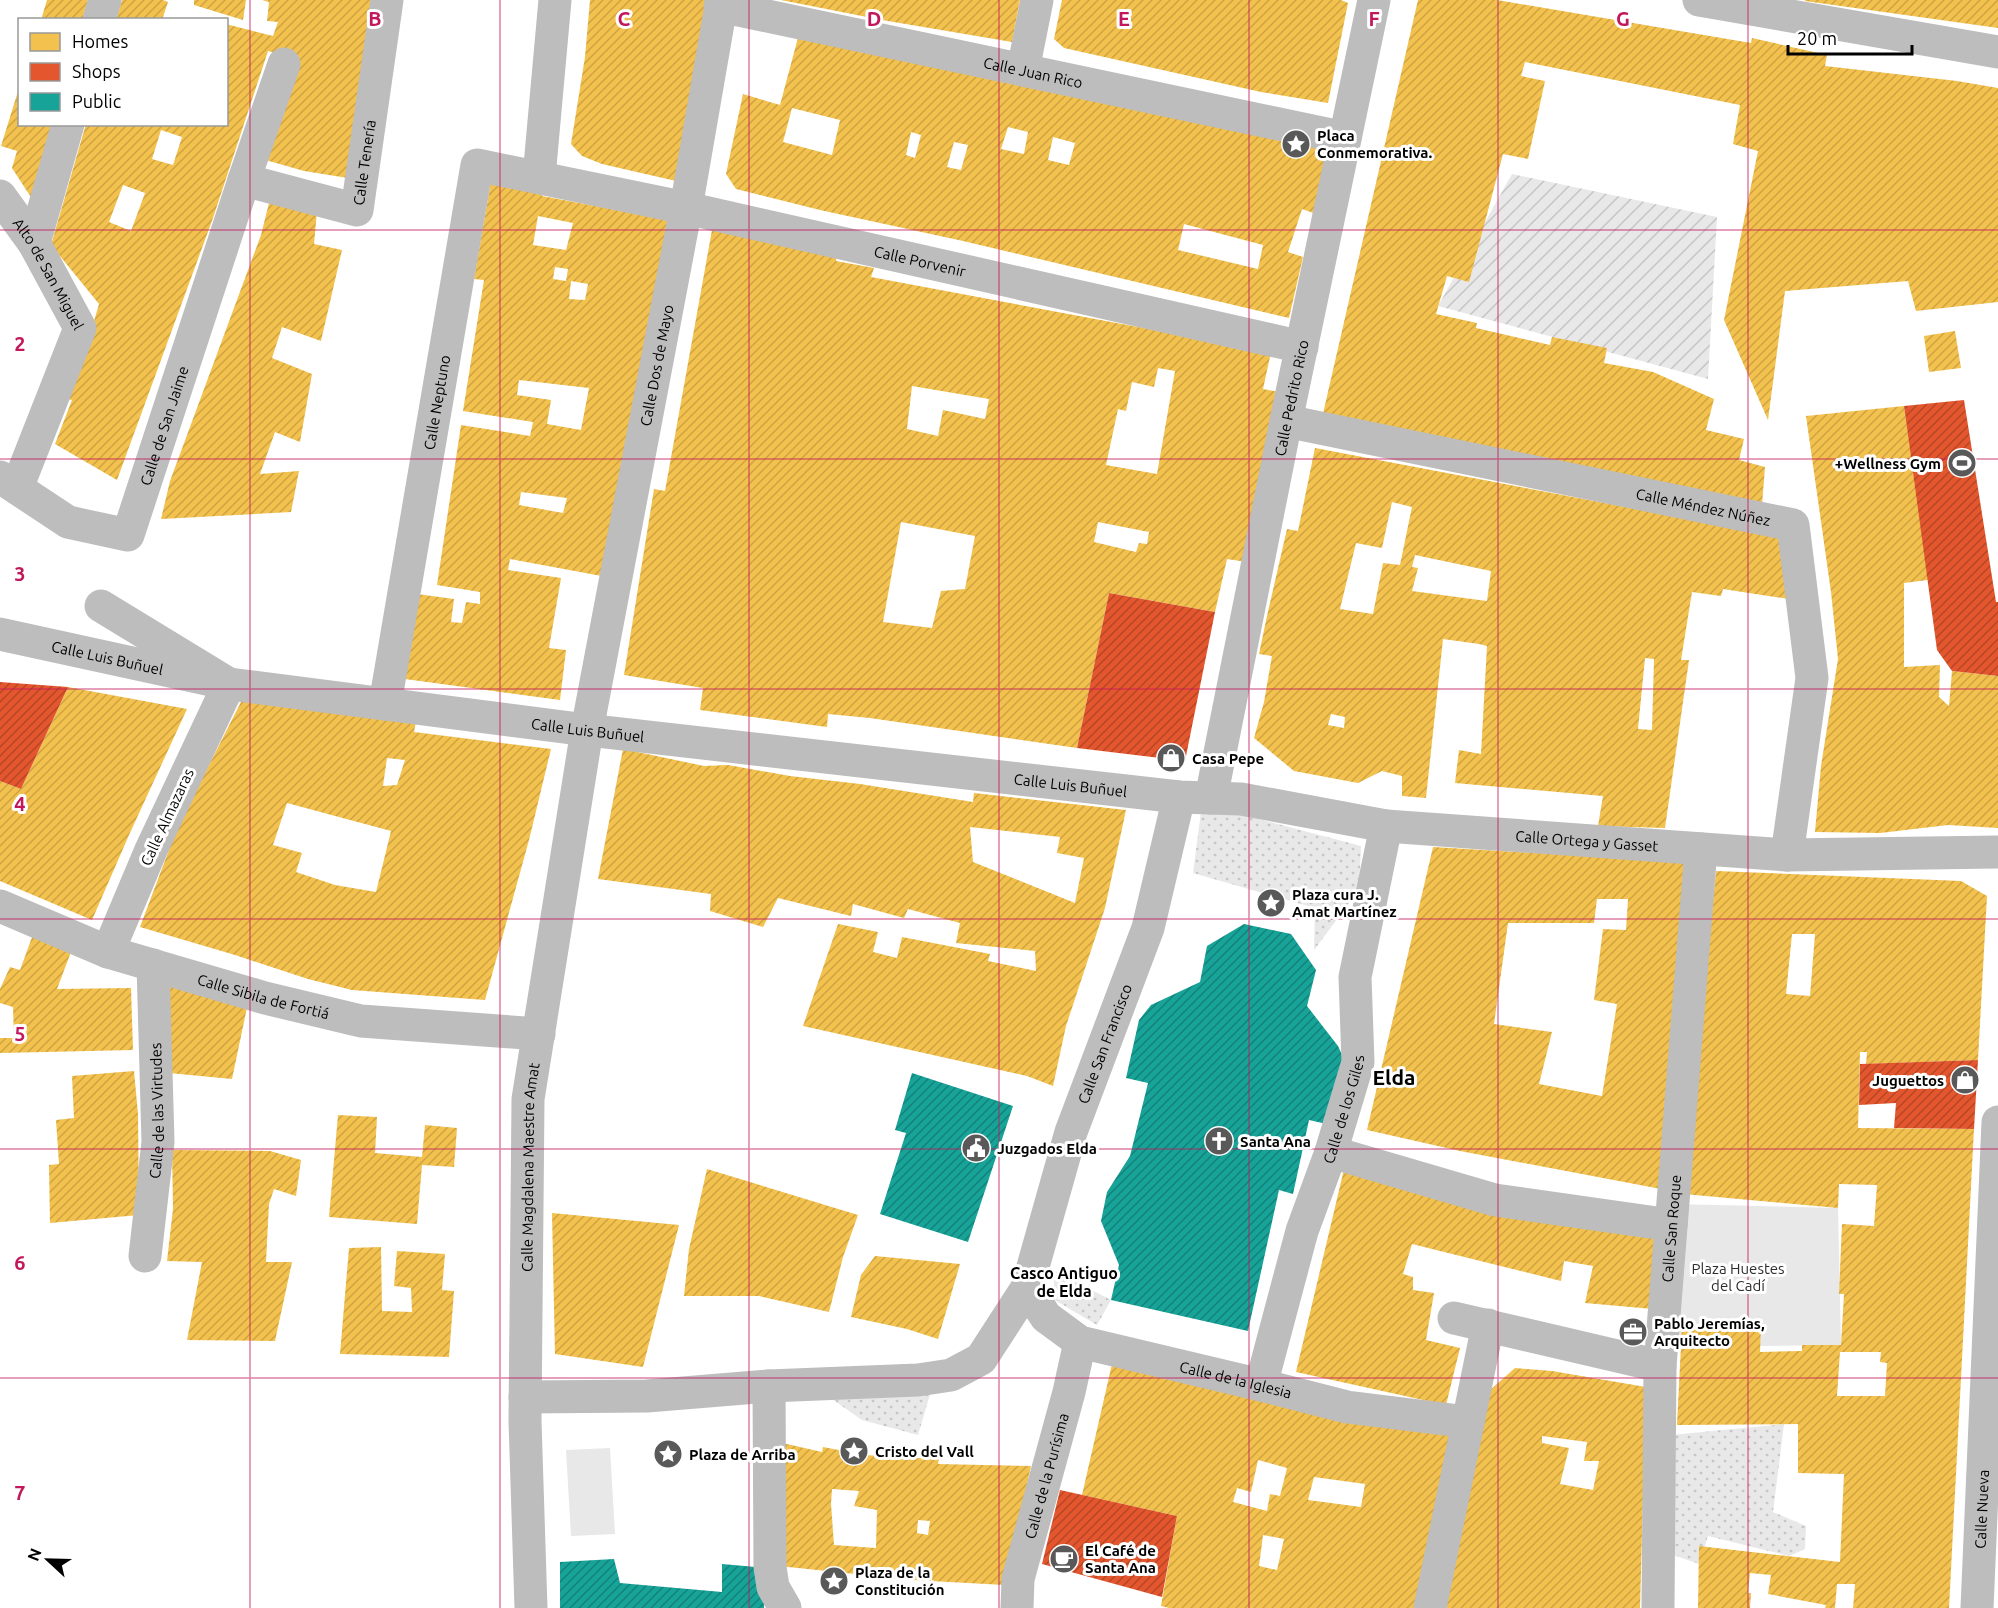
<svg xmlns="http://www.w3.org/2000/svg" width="1998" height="1608" font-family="Ubuntu,sans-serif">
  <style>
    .grass { fill: url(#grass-dots) }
    .park { fill: #e8e8e8 }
    .garden { fill: url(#garden-furrows) }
    .homes { fill: url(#homes-hatch); fill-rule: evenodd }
    .shops { fill: url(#shops-hatch) }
    .public { fill: url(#public-hatch) }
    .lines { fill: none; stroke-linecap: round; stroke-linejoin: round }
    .street { stroke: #bdbdbd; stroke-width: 33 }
    .grid { fill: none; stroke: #c2185b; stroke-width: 1.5; stroke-opacity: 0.55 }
    .labels { text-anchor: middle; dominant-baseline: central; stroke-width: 6; stroke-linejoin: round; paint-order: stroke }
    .street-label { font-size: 15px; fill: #000; stroke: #fff }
    .poi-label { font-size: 15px; font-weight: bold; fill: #000; stroke: #fff; text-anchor: start }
    .park-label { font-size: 15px; fill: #2d2d2d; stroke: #fff }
    .neighbourhood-label { font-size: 16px; font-weight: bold; fill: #000; stroke: #fff }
    .district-label { font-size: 21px; font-weight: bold; fill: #000; stroke: #fff }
    .grid-label { font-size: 20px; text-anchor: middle; font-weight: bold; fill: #c2185b; stroke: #fff; stroke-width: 6; stroke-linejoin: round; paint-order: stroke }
  </style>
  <defs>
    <pattern id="grass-dots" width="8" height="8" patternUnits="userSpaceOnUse" patternTransform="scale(1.5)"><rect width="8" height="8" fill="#e8e8e8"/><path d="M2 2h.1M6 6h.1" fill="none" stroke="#c5c5c5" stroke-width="1.8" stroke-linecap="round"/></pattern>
    <pattern id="garden-furrows" width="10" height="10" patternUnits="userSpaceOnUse" patternTransform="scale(1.5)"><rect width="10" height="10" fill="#e8e8e8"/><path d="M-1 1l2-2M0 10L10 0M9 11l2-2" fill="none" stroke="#c5c5c5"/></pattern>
    <pattern id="homes-hatch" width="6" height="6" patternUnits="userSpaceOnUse" patternTransform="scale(1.5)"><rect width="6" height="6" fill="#f2c14e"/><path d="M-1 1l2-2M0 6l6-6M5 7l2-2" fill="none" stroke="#cea442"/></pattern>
    <pattern id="shops-hatch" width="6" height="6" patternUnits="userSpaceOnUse" patternTransform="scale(1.5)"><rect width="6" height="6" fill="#e4572e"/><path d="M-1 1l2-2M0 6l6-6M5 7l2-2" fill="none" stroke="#b64625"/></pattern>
    <pattern id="public-hatch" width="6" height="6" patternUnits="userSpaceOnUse" patternTransform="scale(1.5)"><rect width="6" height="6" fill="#17a398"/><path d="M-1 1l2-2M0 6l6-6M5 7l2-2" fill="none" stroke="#12827a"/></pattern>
  </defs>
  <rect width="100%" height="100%" fill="#fff"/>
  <path class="grass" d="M1202,804L1361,846L1359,890L1314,950L1315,908L1193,873Z
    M1055,1271L1111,1300L1097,1325L1053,1299Z
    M931,1391L918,1435L862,1420L829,1397Z
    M1784,1424L1773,1512L1806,1526L1805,1549L1789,1556L1708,1536L1699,1564L1665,1552L1671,1435Z"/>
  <path class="park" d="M1672,1204L1838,1208L1841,1345L1662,1347Z
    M610,1448L615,1534L571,1536L566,1450Z"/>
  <path class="garden" d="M1512,174L1717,217L1708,379L1438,306Z"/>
  <path class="homes" d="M47,0H88L82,20H41Z
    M122,0H163L168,2L162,20H116Z
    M194,0H246L243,20L194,5Z
    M262,0H381L348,178L304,171L262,159L293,58L268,51L213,218L117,480L55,444L72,400L68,399L83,359L99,304L51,245L86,124H226V24L273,36L278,22L267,21L269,2ZM161,130L182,137L173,165L152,159ZM123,185L145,193L131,231L109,222Z
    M590,0H712L676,181L602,164L582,156L571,144L585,57Z
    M781,0H1020L1012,42L882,20Z
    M1062,0H1341L1348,3L1328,103L1261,92L1064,48L1054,39Z
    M1418,0H1497L1751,43L1752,38L1827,55L1825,66L1957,81L1998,88V302L1916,311L1908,281L1785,291L1768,420L1724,320L1758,151L1733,144L1740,105L1525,62L1521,76L1545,81L1528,159L1503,154L1469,282L1447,276L1436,314L1477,323L1476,328L1550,345L1552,337L1607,348L1604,363L1653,372L1714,399L1706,430L1744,439L1739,460L1765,467L1762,505L1322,418Z
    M1805,0H1998V28L1805,1Z
    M799,34L1325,147L1331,160L1319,215L1302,209L1288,252L1303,257L1289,318L963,241L820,210L736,189L726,174L743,94L780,105ZM792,108L840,120L832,155L783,142ZM1008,127L1028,132L1024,154L1001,149ZM911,132L921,135L915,158L906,155ZM1053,137L1075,143L1069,165L1048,160ZM954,142L968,145L961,170L947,167ZM1184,224L1263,245L1258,269L1178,250Z
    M19,88L20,124H54L34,202L12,168L17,151L1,146Z
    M491,181L543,190L542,196L670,220L607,577L510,559L508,570L561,578L549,648L566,650L560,700L405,679L417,594L454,599L451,622L462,623L466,602L480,604V592L437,585L461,425L530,436L533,422L463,411L484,280L474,279ZM538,216L573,223L566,250L533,245ZM555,267L568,269L566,281L553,279ZM571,281L588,284L585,300L569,299ZM519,380L589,388L581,430L547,424L551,400L517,395ZM521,492L567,498L563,513L519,505Z
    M269,203L317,211L314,244L342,250L321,341L282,327L272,358L312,374L300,442L275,432L260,474L299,471L291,512L161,519L170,481L261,235Z
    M712,230L837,248L836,261L874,268L871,277L1165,332L1273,343L1263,389L1279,392L1247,562L1227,559L1215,612L1109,593L1077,748L870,718L828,714L827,727L700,710L703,688L624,675L654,489L665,491ZM1158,368L1175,371L1157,474L1106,465L1118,409L1126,411L1132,382L1154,387ZM912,386L989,399L985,419L943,410L938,436L907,429ZM901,522L975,536L965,589L941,591L932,628L883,622ZM1098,522L1149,532L1147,544L1139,543L1136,552L1094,542Z
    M1955,331L1961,368L1929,372L1924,336Z
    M1904,406L1928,580L1904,583V667L1940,665L1939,697L1949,706L1952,671L1998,676V828L1948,825L1880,833L1815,832L1821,766L1838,659L1831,592L1806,416Z
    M1315,448L1784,537L1789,599L1723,589L1721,596L1692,592L1681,660H1689L1665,828L1598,826L1603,796L1455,783L1459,750L1481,754L1487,646L1479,644L1443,639L1426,798L1402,796V776L1382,771L1358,783L1294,771L1254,738L1264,702L1272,656L1259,654L1267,616L1287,529L1298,531ZM1392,502L1412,507L1400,565L1383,563L1373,614L1340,609L1356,543L1382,548ZM1415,555L1491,571L1487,601L1412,591L1418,568L1412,567ZM1645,658L1654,659L1652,730L1638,729ZM1331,714L1345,717L1344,728L1328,725Z
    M68,687L187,709L129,835L92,920L0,881V781L21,789Z
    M243,698L417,716L414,732L551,749L529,840L485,1000L352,990L308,979L235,955L140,927L178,826ZM387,758L405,760L397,785L383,786ZM287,803L391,831L376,892L335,885L296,872L302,853L273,845Z
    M623,749L704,766L728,765L790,776L860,784L973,802L974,793L1126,810L1105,908L1066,1026L1053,1086L1027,1076L803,1026L838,924L878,932L873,952L897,958L902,937L990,954L988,961L1036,971L1035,951L956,943L960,923L908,909L904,918L853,904L851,916L778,898L763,927L710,911L711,894L598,879ZM970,827L1060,837L1057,853L1084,858L1075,903L973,862Z
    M1433,847L1690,862L1661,1189L1460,1151L1367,1130ZM1597,899H1628L1626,930L1603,929L1594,1000L1617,1004L1602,1096L1539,1084L1552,1032L1494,1024L1508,923H1594Z
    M1716,871L1961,881L1987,896L1978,1060L1866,1064L1867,1052H1860L1858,1128L1974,1129L1949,1608H1853L1855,1584H1837L1835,1608H1825L1826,1605L1768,1594L1771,1575L1750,1573L1748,1593H1751L1750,1608H1698L1699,1546L1840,1562L1844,1474L1798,1473V1424L1677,1425L1682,1325H1761L1760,1352L1802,1351V1345H1841L1844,1294H1839L1842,1224L1874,1226L1877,1185L1839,1184L1838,1208L1684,1194ZM1792,934H1815L1810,996L1786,994ZM1840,1352H1881L1880,1362L1887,1363L1885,1396H1837Z
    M35,929L74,944L57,989L131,988L133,1050L0,1053V1038H14L13,1007L0,1003V989L10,967L20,970Z
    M170,985L249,998L232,1079L169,1073Z
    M134,1071L138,1114L139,1215L50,1223L49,1165L59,1164L56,1120L74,1118L72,1076Z
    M338,1115L377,1117L375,1153L422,1157L425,1125L457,1128L454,1167L422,1165L417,1224L329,1217Z
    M172,1150L270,1151L301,1160L296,1196L274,1189L269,1204L266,1262H292L275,1341L187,1340L202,1262L167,1261L173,1209Z
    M1345,1165L1660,1229L1653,1309L1585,1303L1593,1266L1564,1261L1561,1281L1412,1244L1403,1274L1413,1277V1290L1434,1293L1426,1340L1460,1348L1446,1405L1296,1372Z
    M707,1169L858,1215L843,1257L829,1312L759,1296H684L689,1249Z
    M552,1213L679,1225L643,1367L555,1354Z
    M381,1247L382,1311L412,1312L411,1288L394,1286L397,1251L445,1254L442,1290L454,1291L449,1357L340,1354L349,1248Z
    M875,1256L960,1264L938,1339L907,1329L851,1317L861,1275Z
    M1112,1364L1455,1430L1417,1608H1169L1161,1606L1177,1516L1082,1495ZM1258,1460L1287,1468L1280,1496L1270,1494L1267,1511L1233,1502L1237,1488L1251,1492ZM1314,1477L1365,1484L1361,1507L1308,1500ZM1263,1535L1284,1539L1277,1570L1259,1566Z
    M1515,1368L1552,1371L1646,1387L1640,1608H1439L1489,1391ZM1542,1436L1587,1442L1584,1461H1599L1593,1490L1560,1484L1569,1448L1542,1443Z
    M778,1442L822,1452L823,1447L864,1455L939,1459L938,1464L1031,1466L1005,1585L912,1580L779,1566ZM832,1489L859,1491L854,1506L877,1510L876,1548L834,1545L831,1504ZM918,1520L930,1521L928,1535L917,1533Z"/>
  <path class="shops" d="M1964,400L1996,602H1998V676L1952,671L1937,650L1904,406Z
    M1109,593L1215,612L1185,761L1077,748Z
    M0,682L68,687L21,789L0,781Z
    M1978,1060L1974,1129L1894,1128L1896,1103L1859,1105L1860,1064Z
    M1060,1490L1177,1516L1162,1597L1042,1564Z"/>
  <path class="public" d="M1244,924L1291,934L1316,970L1307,1006L1338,1046L1343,1057L1331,1125L1309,1120L1293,1194L1279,1190L1248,1331L1111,1300L1119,1265L1101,1221L1107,1192L1130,1156L1148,1083L1126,1078L1139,1020L1151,1005L1200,982L1207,946Z
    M912,1073L1013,1106L968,1242L880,1214L906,1133L895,1130Z
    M614,1559L620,1583L722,1592V1564L766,1568L764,1608H560V1562Z"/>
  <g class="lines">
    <g class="street">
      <path d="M1699,0L1998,52"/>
      <path id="s1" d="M720,6L1345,138"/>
      <path d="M99,20L105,0"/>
      <path d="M1023,70L1037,0"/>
      <path d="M539,177L555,0"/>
      <path id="s2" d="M244,180L357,210L387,0"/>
      <path id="s3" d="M0,196L34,243L80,328L17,488"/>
      <path d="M34,243L68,124"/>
      <path id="s4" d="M1286,421L1793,525L1812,678L1787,855"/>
      <path id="s5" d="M0,477L68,522L128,535L244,180L284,64"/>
      <path d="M101,606L229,684L151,850L108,952"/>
      <path id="s6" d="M0,634L229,684L587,730L1179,797L1241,799L1386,826L1787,855L1998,852"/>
      <path id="s7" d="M385,704L477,165L686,208L1302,347"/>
      <path id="s8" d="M1211,798L1286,421L1374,0"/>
      <path id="s9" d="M0,906L108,952L265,998L361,1021L539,1034"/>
      <path d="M1331,1152L1495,1200L1671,1225"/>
      <path id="s10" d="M145,1256L158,1142L153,965"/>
      <path id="s11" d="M1027,1288L1046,1317L1080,1342L1261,1385L1347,1407L1468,1422"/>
      <path d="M1454,1318L1660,1366"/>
      <path id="s12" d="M1261,1385L1302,1231L1331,1152L1358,1062L1355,977L1386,826"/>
      <path d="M769,1386L770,1567L773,1587L785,1608"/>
      <path id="s13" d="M525,1397L647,1396L769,1386L918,1380L951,1375L981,1359L1027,1288L1071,1132L1148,928L1179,797"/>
      <path id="s14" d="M531,1608L525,1421L528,1099L587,730L686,208L722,0"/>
      <path id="s15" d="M1017,1608L1018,1579L1069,1392L1080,1342"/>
      <path d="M1430,1608L1488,1325"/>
      <path id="s16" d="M1658,1608L1660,1366L1701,849"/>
      <path id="s17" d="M1977,1608L1998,1122"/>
    </g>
  </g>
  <path class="grid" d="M250,0V1608M500,0V1608M749,0V1608M999,0V1608M1249,0V1608M1498,0V1608M1748,0V1608M0,230H1998M0,459H1998M0,689H1998M0,919H1998M0,1149H1998M0,1378H1998"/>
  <defs>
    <g id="sight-disc" transform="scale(1.5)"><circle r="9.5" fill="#595959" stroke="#fff"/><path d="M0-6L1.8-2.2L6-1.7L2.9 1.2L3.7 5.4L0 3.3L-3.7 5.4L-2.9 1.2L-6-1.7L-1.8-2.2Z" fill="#fff"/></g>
    <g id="stadium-disc" transform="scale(1.5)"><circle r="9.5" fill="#595959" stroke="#fff"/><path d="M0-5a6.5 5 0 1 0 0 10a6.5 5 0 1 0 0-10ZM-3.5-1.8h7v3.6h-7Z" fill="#fff"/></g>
    <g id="shop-disc" transform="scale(1.5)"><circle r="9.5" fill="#595959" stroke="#fff"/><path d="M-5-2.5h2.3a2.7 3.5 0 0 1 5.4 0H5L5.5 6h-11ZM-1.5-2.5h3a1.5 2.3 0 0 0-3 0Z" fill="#fff"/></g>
    <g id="church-disc" transform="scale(1.5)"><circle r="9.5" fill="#595959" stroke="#fff"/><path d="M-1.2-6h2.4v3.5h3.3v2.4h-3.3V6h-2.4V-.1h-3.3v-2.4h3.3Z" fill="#fff"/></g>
    <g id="civic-disc" transform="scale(1.5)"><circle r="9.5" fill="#595959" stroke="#fff"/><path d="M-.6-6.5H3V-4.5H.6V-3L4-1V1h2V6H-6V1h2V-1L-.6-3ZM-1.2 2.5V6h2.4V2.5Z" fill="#fff"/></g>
    <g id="office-disc" transform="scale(1.5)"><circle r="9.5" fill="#595959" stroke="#fff"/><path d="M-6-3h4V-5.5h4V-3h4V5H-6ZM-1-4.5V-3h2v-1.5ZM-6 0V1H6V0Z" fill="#fff"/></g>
    <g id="cafe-disc" transform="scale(1.5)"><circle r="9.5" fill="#595959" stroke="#fff"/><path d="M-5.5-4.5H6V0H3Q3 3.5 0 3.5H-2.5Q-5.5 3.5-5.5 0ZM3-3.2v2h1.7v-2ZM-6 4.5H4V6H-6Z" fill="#fff"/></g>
  </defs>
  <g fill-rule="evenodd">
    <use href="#sight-disc" x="1296" y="144"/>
    <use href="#stadium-disc" x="1962" y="463"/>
    <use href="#shop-disc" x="1171" y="758"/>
    <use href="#sight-disc" x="1271" y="903"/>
    <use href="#shop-disc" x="1965" y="1080"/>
    <use href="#church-disc" x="1219" y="1141"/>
    <use href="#civic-disc" x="976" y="1148"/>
    <use href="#office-disc" x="1633" y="1332"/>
    <use href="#sight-disc" x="854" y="1451"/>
    <use href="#sight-disc" x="668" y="1454"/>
    <use href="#cafe-disc" x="1064" y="1559"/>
    <use href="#sight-disc" x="834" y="1581"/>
  </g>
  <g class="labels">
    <g class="street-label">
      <text stroke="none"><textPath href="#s1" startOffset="320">Calle Juan Rico</textPath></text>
      <text stroke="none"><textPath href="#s2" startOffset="165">Calle Tenería</textPath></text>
      <text stroke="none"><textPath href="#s7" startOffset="1000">Calle Porvenir</textPath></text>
      <text stroke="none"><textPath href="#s3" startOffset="92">Alto de San Miguel</textPath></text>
      <text stroke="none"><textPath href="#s14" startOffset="1254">Calle Dos de Mayo</textPath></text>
      <text stroke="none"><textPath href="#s8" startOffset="408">Calle Pedrito Rico</textPath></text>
      <text stroke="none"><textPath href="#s7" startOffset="306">Calle Neptuno</textPath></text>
      <text stroke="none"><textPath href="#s5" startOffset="258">Calle de San Jaime</textPath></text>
      <text stroke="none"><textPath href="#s4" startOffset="426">Calle Méndez Núñez</textPath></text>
      <text stroke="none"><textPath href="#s6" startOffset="110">Calle Luis Buñuel</textPath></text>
      <text stroke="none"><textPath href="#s6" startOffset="596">Calle Luis Buñuel</textPath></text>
      <text stroke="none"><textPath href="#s6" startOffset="1082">Calle Luis Buñuel</textPath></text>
      <text transform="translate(167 817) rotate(-65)">Calle Almazaras</text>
      <text stroke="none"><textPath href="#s6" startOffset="1602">Calle Ortega y Gasset</textPath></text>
      <text stroke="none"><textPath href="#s9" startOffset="279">Calle Sibila de Fortiá</textPath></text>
      <text stroke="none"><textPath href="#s13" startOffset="802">Calle San Francisco</textPath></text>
      <text stroke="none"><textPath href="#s12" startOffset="288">Calle de los Giles</textPath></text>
      <text stroke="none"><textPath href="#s10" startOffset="146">Calle de las Virtudes</textPath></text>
      <text stroke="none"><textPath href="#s14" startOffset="441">Calle Magdalena Maestre Amat</textPath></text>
      <text stroke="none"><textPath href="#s16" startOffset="380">Calle San Roque</textPath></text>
      <text stroke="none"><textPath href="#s11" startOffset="237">Calle de la Iglesia</textPath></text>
      <text stroke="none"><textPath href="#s15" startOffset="136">Calle de la Purísima</textPath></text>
      <text stroke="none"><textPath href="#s17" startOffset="99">Calle Nueva</textPath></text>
    </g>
    <g class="poi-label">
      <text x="1317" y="135">Placa<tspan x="1317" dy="17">Conmemorativa.</tspan></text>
      <text x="1941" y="463" text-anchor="end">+Wellness Gym</text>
      <text x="1192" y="758">Casa Pepe</text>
      <text x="1292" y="894">Plaza cura J.<tspan x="1292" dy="17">Amat Martínez</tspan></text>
      <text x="1944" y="1080" text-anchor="end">Juguettos</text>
      <text x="1240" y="1141">Santa Ana</text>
      <text x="997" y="1148">Juzgados Elda</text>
      <text x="1654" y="1323">Pablo Jeremías,<tspan x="1654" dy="17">Arquitecto</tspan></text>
      <text x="875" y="1451">Cristo del Vall</text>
      <text x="689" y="1454">Plaza de Arriba</text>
      <text x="1085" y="1550">El Café de<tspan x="1085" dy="17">Santa Ana</tspan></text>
      <text x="855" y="1572">Plaza de la<tspan x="855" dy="17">Constitución</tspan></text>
    </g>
    <g class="park-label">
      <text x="1738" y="1268">Plaza Huestes<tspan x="1738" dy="17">del Cadí</tspan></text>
    </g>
    <g class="neighbourhood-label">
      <text x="1064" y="1273">Casco Antiguo<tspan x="1064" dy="18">de Elda</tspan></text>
    </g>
    <g class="district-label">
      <text x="1394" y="1077">Elda</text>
    </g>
  </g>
  <g class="grid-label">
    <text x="375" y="26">B</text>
    <text x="624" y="26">C</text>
    <text x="874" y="26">D</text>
    <text x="1124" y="26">E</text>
    <text x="1374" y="26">F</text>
    <text x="1623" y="26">G</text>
    <text x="20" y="351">2</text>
    <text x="20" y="581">3</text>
    <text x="20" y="811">4</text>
    <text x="20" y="1041">5</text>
    <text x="20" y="1270">6</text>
    <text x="20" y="1500">7</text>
  </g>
  <rect x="18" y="18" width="210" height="108" fill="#ffffff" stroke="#999999" stroke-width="1.5"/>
  <rect x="30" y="33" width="30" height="18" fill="#f2c14e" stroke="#999999" stroke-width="1.5"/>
  <text x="72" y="48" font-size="18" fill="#000000">Homes</text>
  <rect x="30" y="63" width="30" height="18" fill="#e4572e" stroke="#999999" stroke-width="1.5"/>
  <text x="72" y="78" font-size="18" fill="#000000">Shops</text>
  <rect x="30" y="93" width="30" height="18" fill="#17a398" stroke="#999999" stroke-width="1.5"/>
  <text x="72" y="108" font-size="18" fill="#000000">Public</text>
  <g transform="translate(48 1560) rotate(292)" stroke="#ffffff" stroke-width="4.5" paint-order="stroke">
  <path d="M0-4.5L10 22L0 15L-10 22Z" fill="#000000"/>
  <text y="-9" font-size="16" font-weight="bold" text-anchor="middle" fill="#000000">N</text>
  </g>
  <path d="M1788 45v9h124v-9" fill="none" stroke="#000000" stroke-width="3"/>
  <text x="1797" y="45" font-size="18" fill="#000000" stroke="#ffffff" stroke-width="4.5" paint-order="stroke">20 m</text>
</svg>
